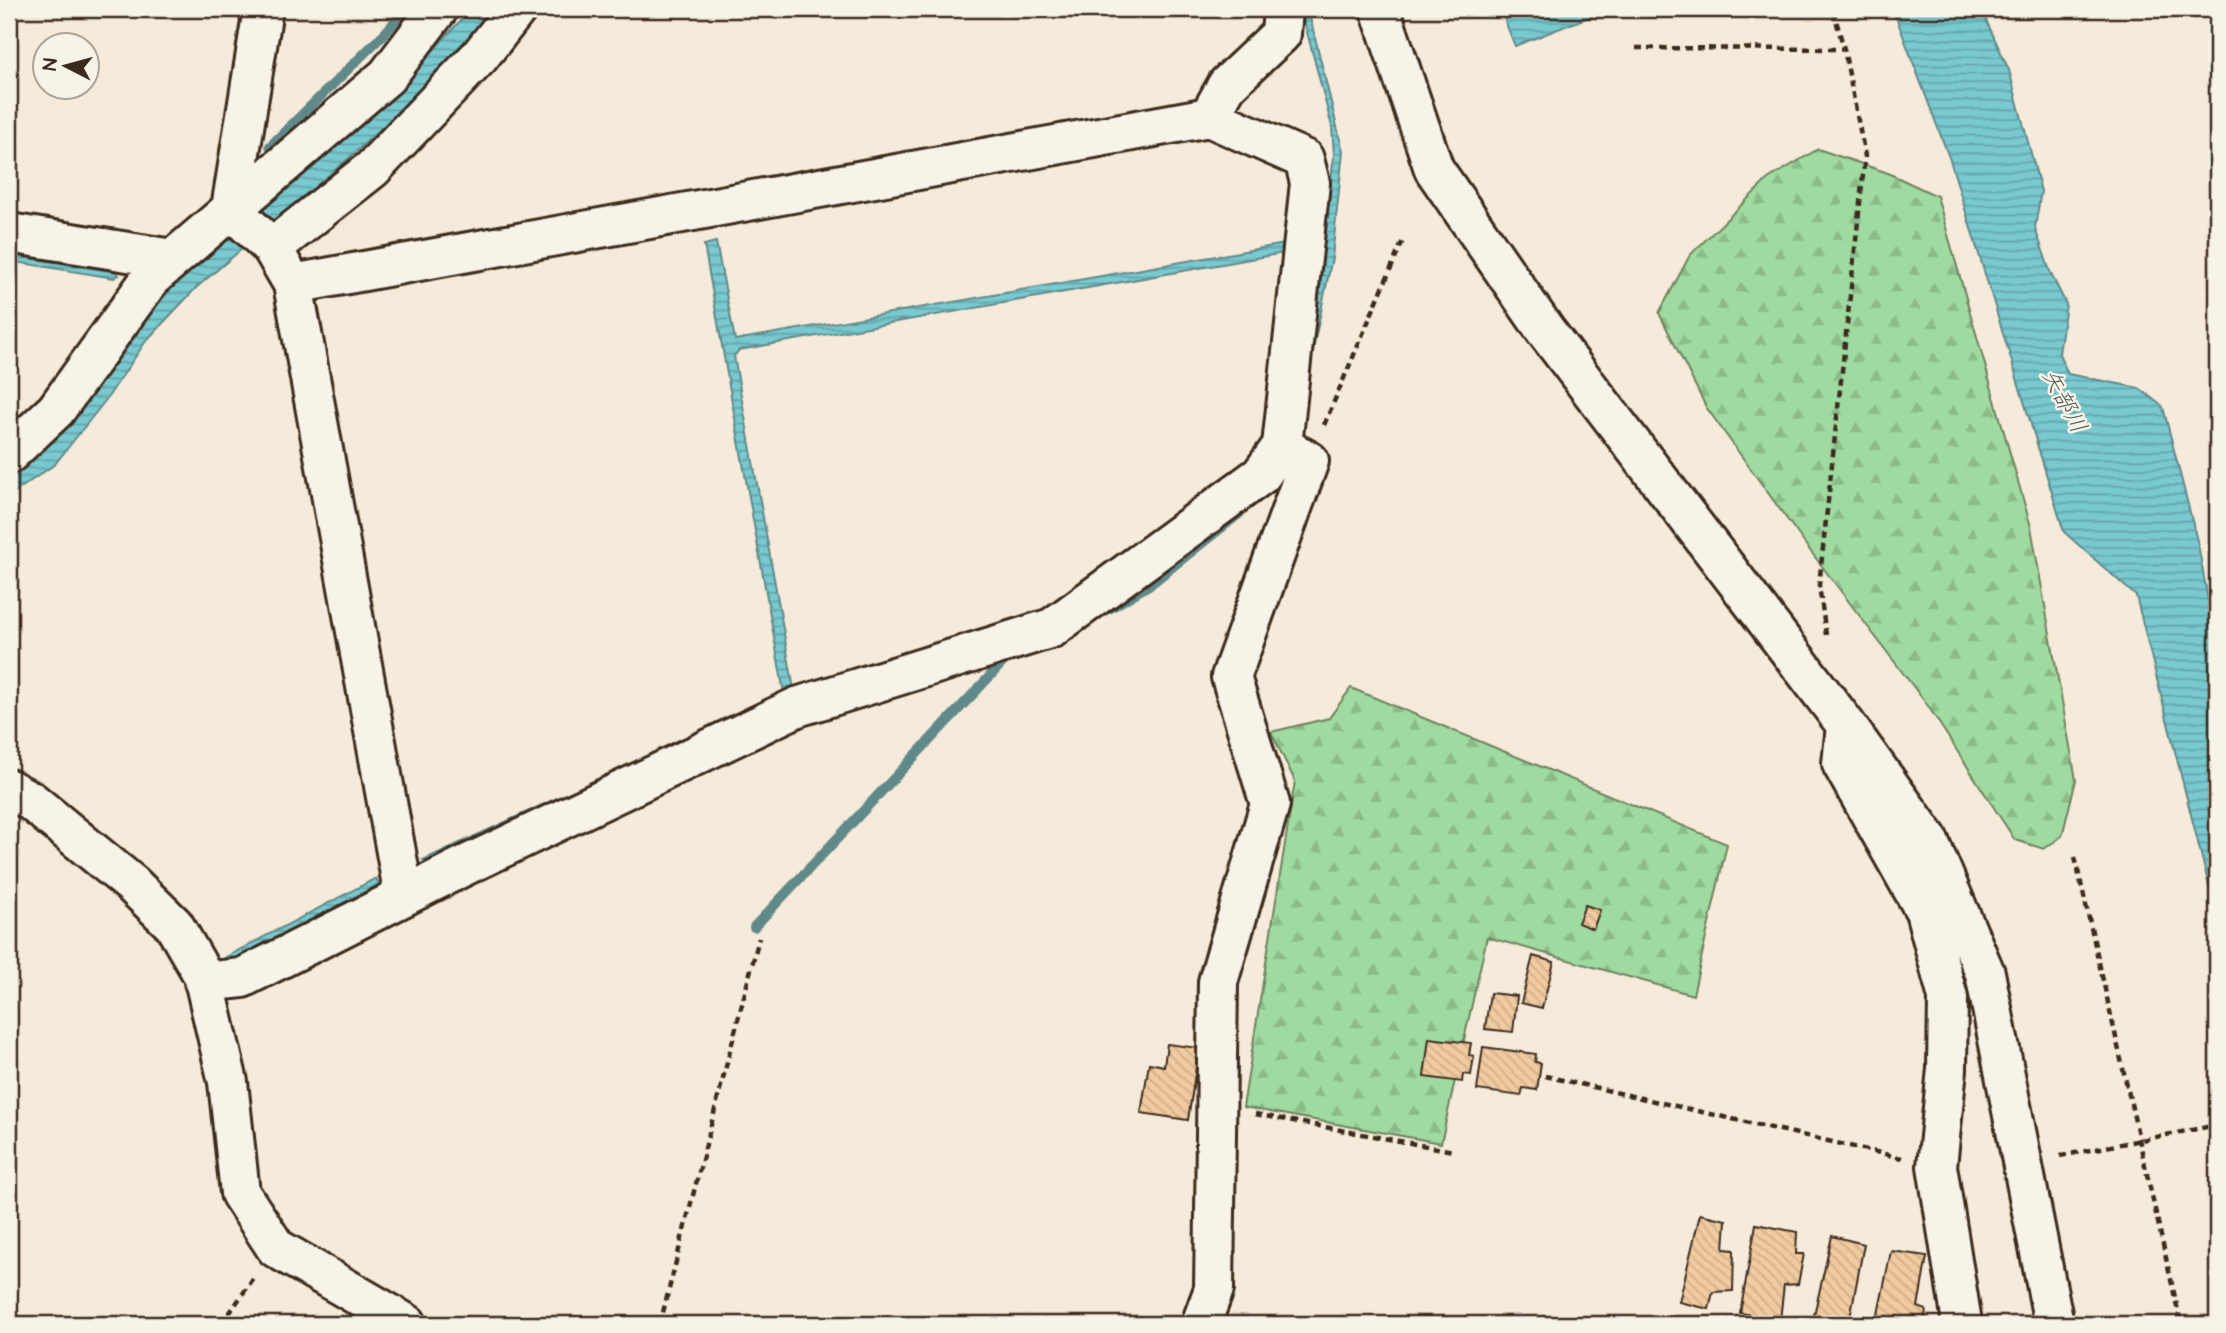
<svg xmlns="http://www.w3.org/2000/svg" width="2226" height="1333" font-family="'Architects Daughter','Klee One',sans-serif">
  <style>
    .forest { fill: url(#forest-firs); stroke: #6d825f; stroke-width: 2 }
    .water { fill: url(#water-rules); stroke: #608989; stroke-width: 2 }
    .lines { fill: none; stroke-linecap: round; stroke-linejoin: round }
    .stream { stroke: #608989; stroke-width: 10 }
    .building { fill: url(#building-back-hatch); stroke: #3b2a1e; stroke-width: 2 }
    .minor-casing { stroke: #3b2a1e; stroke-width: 44 }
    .path { stroke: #3b2a1e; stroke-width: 4.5; stroke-dasharray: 7 5; stroke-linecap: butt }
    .minor { stroke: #f7f3e8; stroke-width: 38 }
    .labels { text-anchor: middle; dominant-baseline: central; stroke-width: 5; stroke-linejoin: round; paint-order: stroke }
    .water-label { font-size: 23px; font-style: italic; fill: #4d5a53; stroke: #f7f3e8 }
  </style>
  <defs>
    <pattern id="forest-firs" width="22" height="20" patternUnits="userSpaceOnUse" patternTransform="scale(1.75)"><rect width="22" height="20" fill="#9fdaa0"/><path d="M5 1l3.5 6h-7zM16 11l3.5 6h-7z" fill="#8abb89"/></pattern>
    <pattern id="water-rules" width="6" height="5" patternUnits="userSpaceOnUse" patternTransform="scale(1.75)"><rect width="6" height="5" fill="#78c9d0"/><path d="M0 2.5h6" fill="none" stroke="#64a3a8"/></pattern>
    <pattern id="building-back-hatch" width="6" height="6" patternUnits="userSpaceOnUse" patternTransform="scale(1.75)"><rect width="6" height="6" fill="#f0caa0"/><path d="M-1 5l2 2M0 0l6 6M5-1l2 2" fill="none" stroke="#cfae89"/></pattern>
  </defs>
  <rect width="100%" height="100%" fill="#f6ebda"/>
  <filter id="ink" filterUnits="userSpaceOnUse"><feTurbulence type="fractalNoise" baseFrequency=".0143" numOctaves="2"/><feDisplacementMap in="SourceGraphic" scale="14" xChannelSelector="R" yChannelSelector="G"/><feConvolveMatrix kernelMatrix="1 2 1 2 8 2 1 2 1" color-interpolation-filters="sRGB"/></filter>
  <g filter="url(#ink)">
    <path class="forest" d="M1818,149L1888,173L1937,196L2031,527L2076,780L2062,836L2044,849L2015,840L1928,706L1805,544L1706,407L1659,313L1690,255L1768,179Z
      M1351,688L1727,844L1693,995L1487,937L1441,1143L1243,1107L1295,781L1271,732L1329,718Z"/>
    <path class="water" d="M471,9H493L417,95L348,159L197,287L146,341L108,397L55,464L9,496V475L39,454L82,405L134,328L181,279L332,149L417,68Z
      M1301,9H1308L1343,151L1332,258L1305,388L1298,391L1322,258L1334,155L1332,127Z
      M1506,9H1707L1591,16L1515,46L1501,11Z
      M1893,9H1981L2009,70L2041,191L2035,228L2051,274L2066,304L2059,354L2068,374L2139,388L2163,407L2198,544L2217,650V918L2136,596L2064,532L1950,160Z
      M716,242L735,340L1285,244L1284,253L739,350L734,356L795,695L428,864L423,860L784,693L704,245Z
      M9,255L116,272L119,275L114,278L9,261Z
      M376,878L379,884L224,966L220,960Z"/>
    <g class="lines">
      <path class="stream" d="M270,146L384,34L406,9
        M1109,609L1152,583L1240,513
        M754,927L1007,658L1013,656"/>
    </g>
    <path class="building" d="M1585,905L1600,910L1593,929L1578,923Z
      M1533,956L1554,962L1542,1008L1521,1003Z
      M1490,993L1517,996L1513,1032L1485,1029Z
      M1429,1038L1471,1043L1469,1055L1474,1056L1471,1075L1463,1074L1462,1082L1424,1077Z
      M1167,1044L1199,1048L1188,1120L1141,1113L1149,1063L1164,1066Z
      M1483,1047L1536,1054L1535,1062L1541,1063L1537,1090L1523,1088L1521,1096L1477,1090Z
      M1700,1214L1726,1220L1724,1249L1734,1250L1733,1291L1713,1292L1709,1309L1679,1302Z
      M1756,1224L1797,1232L1796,1254H1804L1798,1284L1784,1285L1780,1320L1740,1313Z
      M1832,1236L1864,1244L1850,1318L1866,1319V1324H1812Z
      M1891,1251L1927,1256L1918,1307L1926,1310L1924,1324H1876Z"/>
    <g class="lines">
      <g class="minor-casing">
        <path id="minor" d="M1380,9L1434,169L1545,330L1846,725L1928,839L1985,973L2054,1324
          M1209,117L1227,85L1281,34L1283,9
          M231,209L272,248L293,284L404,896
          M231,209L263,9
          M9,233L172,259
          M272,248L372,169L480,56L517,9
          M9,454L56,410L151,278L387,76L438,9
          M1846,725L1842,764L1925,911L1948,998L1947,1069L1937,1166L1961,1316L1960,1324
          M9,789L31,801L132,884L174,925L203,975L228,1082L240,1193L276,1248L407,1324
          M204,982L242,978L460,868L797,707L1052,628L1261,475L1282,446L1310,183L1304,159L1209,117L293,284
          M1201,1324L1214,1289L1218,982L1270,804L1231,677L1309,461L1282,446"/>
      </g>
      <path class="path" d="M1636,48L1844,49
        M1324,425L1404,238
        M1826,635L1819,585L1865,156L1844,49L1833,9
        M2075,857L2181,1324
        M1545,1076L1902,1158
        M1255,1114L1453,1151
        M2060,1156L2217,1125
        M222,1324L253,1279
        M660,1324L759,938"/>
      <use href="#minor" class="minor"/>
    </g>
  </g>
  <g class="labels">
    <g class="water-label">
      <text transform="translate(2064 401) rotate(62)">矢部川</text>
    </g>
  </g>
  <rect width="2226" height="1333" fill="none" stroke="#f7f3e8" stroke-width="35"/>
  <rect x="18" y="18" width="2191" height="1298" fill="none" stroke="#3b2a1e" stroke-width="2.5" filter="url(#ink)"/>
  <g transform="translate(66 66) rotate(276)"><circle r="33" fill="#f7f3e8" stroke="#aca397" stroke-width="2"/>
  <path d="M0-5L12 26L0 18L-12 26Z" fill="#3b2a1e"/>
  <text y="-10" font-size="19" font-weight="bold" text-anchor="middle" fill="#3b2a1e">N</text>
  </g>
</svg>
